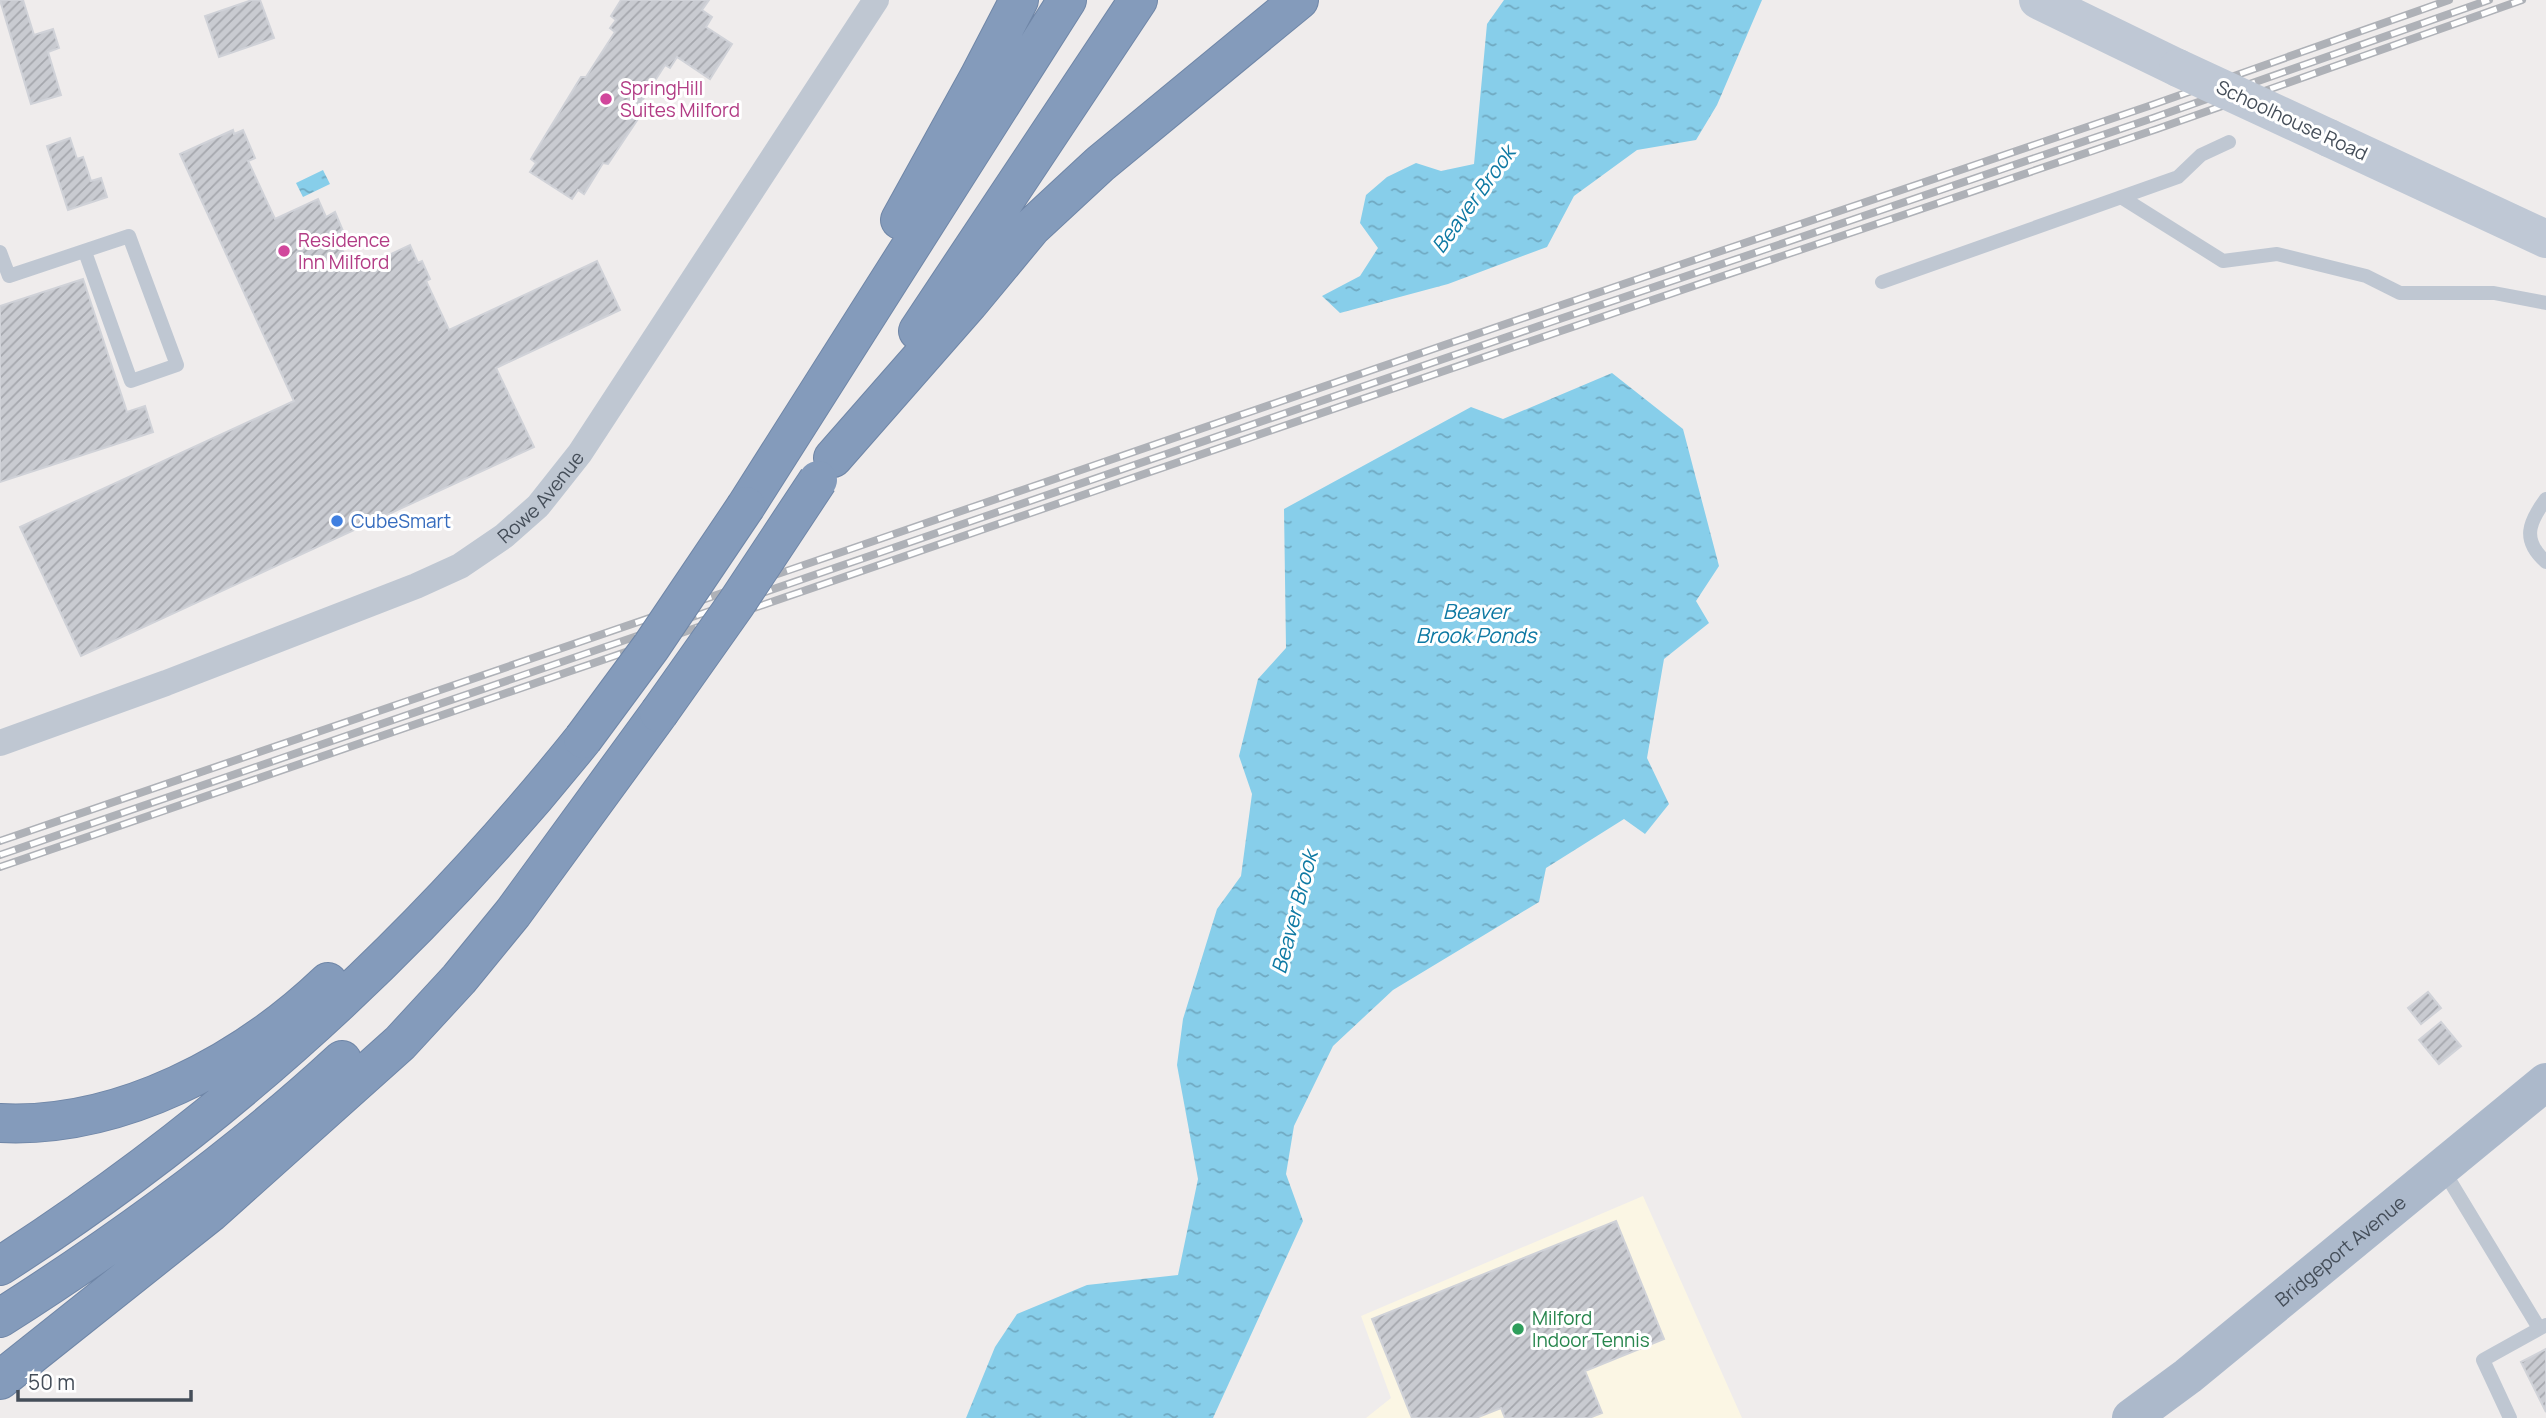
<svg xmlns="http://www.w3.org/2000/svg" width="2546" height="1418" font-family="Manrope,sans-serif">
  <style>
    .commercial { fill: #fbf6e4 }
    .water { fill: url(#water-ripples) }
    .building { fill: url(#building-hatch); stroke: #d0d2d8; stroke-width: 2 }
    .lines { fill: none; stroke-linecap: round; stroke-linejoin: round }
    .motorway-casing { stroke: #6f86a7; stroke-width: 40 }
    .service { stroke: #bfc7d2; stroke-width: 14 }
    .minor { stroke: #bfc7d2; stroke-width: 26 }
    .secondary { stroke: #bfc8d5; stroke-width: 38 }
    .primary { stroke: #acb9cb; stroke-width: 38 }
    .motorway { stroke: #849bbb; stroke-width: 38 }
    .rail-casing { stroke: #aeb1b7; stroke-width: 8 }
    .rail { stroke: #fff; stroke-width: 5; stroke-dasharray: 16; stroke-linecap: butt }
    .motorway-bridge-casing { stroke: #6f86a7; stroke-width: 40; stroke-linecap: butt }
    .secondary-bridge { stroke: #bfc8d5; stroke-width: 38 }
    .motorway-bridge { stroke: #849bbb; stroke-width: 38 }
    .hotel-dot { fill: #d1479c; stroke: #fff; stroke-width: 2.5 }
    .shop-dot { fill: #3f7fe0; stroke: #fff; stroke-width: 2.5 }
    .leisure-dot { fill: #2e9e5b; stroke: #fff; stroke-width: 2.5 }
    .labels { text-anchor: middle; dominant-baseline: central; stroke-width: 6; stroke-linejoin: round; paint-order: stroke }
    .hotel-label { font-size: 19px; fill: #b23c85; stroke: #fff; text-anchor: start }
    .street-label { font-size: 19px; fill: #454e59; stroke: #fff }
    .shop-label { font-size: 19px; fill: #366cbe; stroke: #fff; text-anchor: start }
    .leisure-label { font-size: 19px; fill: #27864d; stroke: #fff; text-anchor: start }
    .water-label { font-size: 21px; font-style: italic; fill: #0e79a3; stroke: #fff }
  </style>
  <defs>
    <pattern id="water-ripples" width="26" height="14" patternUnits="userSpaceOnUse" patternTransform="scale(1.75)"><rect width="26" height="14" fill="#87ceea"/><path d="M2 4q2-2 4 0t4 0M15 11q2-2 4 0t4 0" fill="none" stroke="#70a9c1"/></pattern>
    <pattern id="building-hatch" width="6" height="6" patternUnits="userSpaceOnUse" patternTransform="scale(1.75)"><rect width="6" height="6" fill="#c9cbd1"/><path d="M-1 1l2-2M0 6l6-6M5 7l2-2" fill="none" stroke="#a5a7ad"/></pattern>
  </defs>
  <rect width="100%" height="100%" fill="#efecec"/>
  <path class="commercial" d="M1643,1196L1742,1418H1366L1391,1398L1361,1316Z"/>
  <path class="water" d="M1504,0H1762L1717,105L1696,140L1637,150L1574,196L1547,247L1448,284L1340,313L1322,296L1360,276L1378,248L1360,223L1366,195L1387,177L1416,163L1441,171L1474,164L1487,24Z
    M323,170L330,184L303,197L296,183Z
    M1612,373L1683,429L1719,566L1696,601L1709,623L1664,659L1647,758L1669,804L1645,834L1624,819L1546,868L1539,902L1393,990L1333,1046L1294,1126L1286,1174L1303,1221L1213,1418H966L995,1347L1017,1314L1087,1285L1178,1275L1198,1179L1177,1065L1183,1019L1217,909L1241,876L1252,794L1239,756L1258,679L1286,648L1284,509L1471,407L1503,419Z"/>
  <path class="building" d="M0,0H23L34,35L53,29L59,48L48,52L61,95L31,104Z
    M252,0H260L274,38L219,57L205,16Z
    M621,0H709L702,10L712,17L706,27L732,44L710,79L677,57L670,68L665,65L636,110L642,113L608,164L603,163L584,194L578,190L572,199L530,172L536,163L531,159L581,77H586L615,32L610,28L616,20L611,16Z
    M233,130L234,134L243,130L255,158L248,161L275,219L318,199L326,217L335,212L343,231L335,235L353,272L410,245L418,263L422,261L430,279L426,281L449,330L597,261L620,310L496,368L534,447L81,656L20,527L294,401L180,154Z
    M70,138L77,159L83,157L91,181L101,178L107,197L68,210L47,146Z
    M83,279L127,412L145,406L153,432L0,482V306Z
    M2428,992L2441,1008L2421,1024L2408,1008Z
    M2441,1022L2461,1046L2439,1064L2419,1040Z
    M1616,1221L1664,1339L1585,1371L1602,1413L1589,1418H1505L1501,1408L1476,1418H1412L1372,1319Z
    M2546,1349V1412L2521,1362Z"/>
  <g class="lines">
    <g class="motorway-casing">
      <path id="motorway" d="M900,220L979,77L1019,0
        M918,331L1138,0
        M833,458L969,303L1032,227L1100,164L1299,0
        M746,506L1067,0
        M0,1123C120,1129 243,1063 328,982
        M0,1266C224,1122 416,947 583,739
        M0,1318C121,1241 237,1157 342,1060
        M0,1380L210,1213L400,1043L459,979L513,913L659,713"/>
    </g>
    <path class="service" d="M2121,197L2223,261L2277,254L2366,276L2400,293H2494L2546,303
      M0,252L9,276L129,236L177,365L131,381L85,252
      M1882,282L2178,177L2201,155L2229,142
      M2546,499C2529,522 2521,540 2546,562
      M2442,1168L2539,1328
      M2510,1418L2483,1360L2546,1325"/>
    <path class="minor" id="s1" d="M0,743L166,683L416,586L460,566L504,536L538,506L580,453L876,0"/>
    <path class="secondary" d="M2038,0L2178,68
      M2329,138L2546,239"/>
    <path class="primary" id="s2" d="M2131,1418L2188,1376L2546,1082"/>
    <use href="#motorway" class="motorway"/>
    <g class="rail-casing">
      <path id="rail" d="M0,841L1535,314L2149,106L2449,0
        M0,855L1539,326L2153,118L2489,0
        M0,867L1543,337L2157,129L2522,0"/>
    </g>
    <use href="#rail" class="rail"/>
    <g class="motorway-bridge-casing">
      <path id="motorway-bridge" d="M659,713L736,604L818,480
        M583,739L651,647L746,506"/>
    </g>
    <path class="secondary-bridge" d="M2178,68L2329,138"/>
    <use href="#motorway-bridge" class="motorway-bridge"/>
  </g>
  <g class="hotel-dot">
    <circle cx="606" cy="99" r="7"/>
    <circle cx="284" cy="251" r="7"/>
  </g>
  <circle class="shop-dot" cx="337" cy="521" r="7"/>
  <circle class="leisure-dot" cx="1518" cy="1329" r="7"/>
  <g class="labels">
    <g class="hotel-label">
      <text x="620" y="88">SpringHill<tspan x="620" dy="22">Suites Milford</tspan></text>
      <text x="298" y="240">Residence<tspan x="298" dy="22">Inn Milford</tspan></text>
    </g>
    <g class="street-label">
      <text transform="translate(2292 120) rotate(25)">Schoolhouse Road</text>
      <text stroke="none"><textPath href="#s1" startOffset="600">Rowe Avenue</textPath></text>
      <text stroke="none"><textPath href="#s2" startOffset="268">Bridgeport Avenue</textPath></text>
    </g>
    <g class="shop-label">
      <text x="351" y="521">CubeSmart</text>
    </g>
    <g class="leisure-label">
      <text x="1532" y="1318">Milford<tspan x="1532" dy="22">Indoor Tennis</tspan></text>
    </g>
    <g class="water-label">
      <text transform="translate(1473 199) rotate(-54)">Beaver Brook</text>
      <text x="1476" y="611">Beaver<tspan x="1476" dy="24">Brook Ponds</tspan></text>
      <text transform="translate(1294 912) rotate(-75)">Beaver Brook</text>
    </g>
  </g>
  <path d="M18 1390v10h173v-10" fill="none" stroke="#454e59" stroke-width="3.5"/>
  <text x="28" y="1390" font-size="21" fill="#454e59" stroke="#ffffff" stroke-width="5" paint-order="stroke">50 m</text>
</svg>
